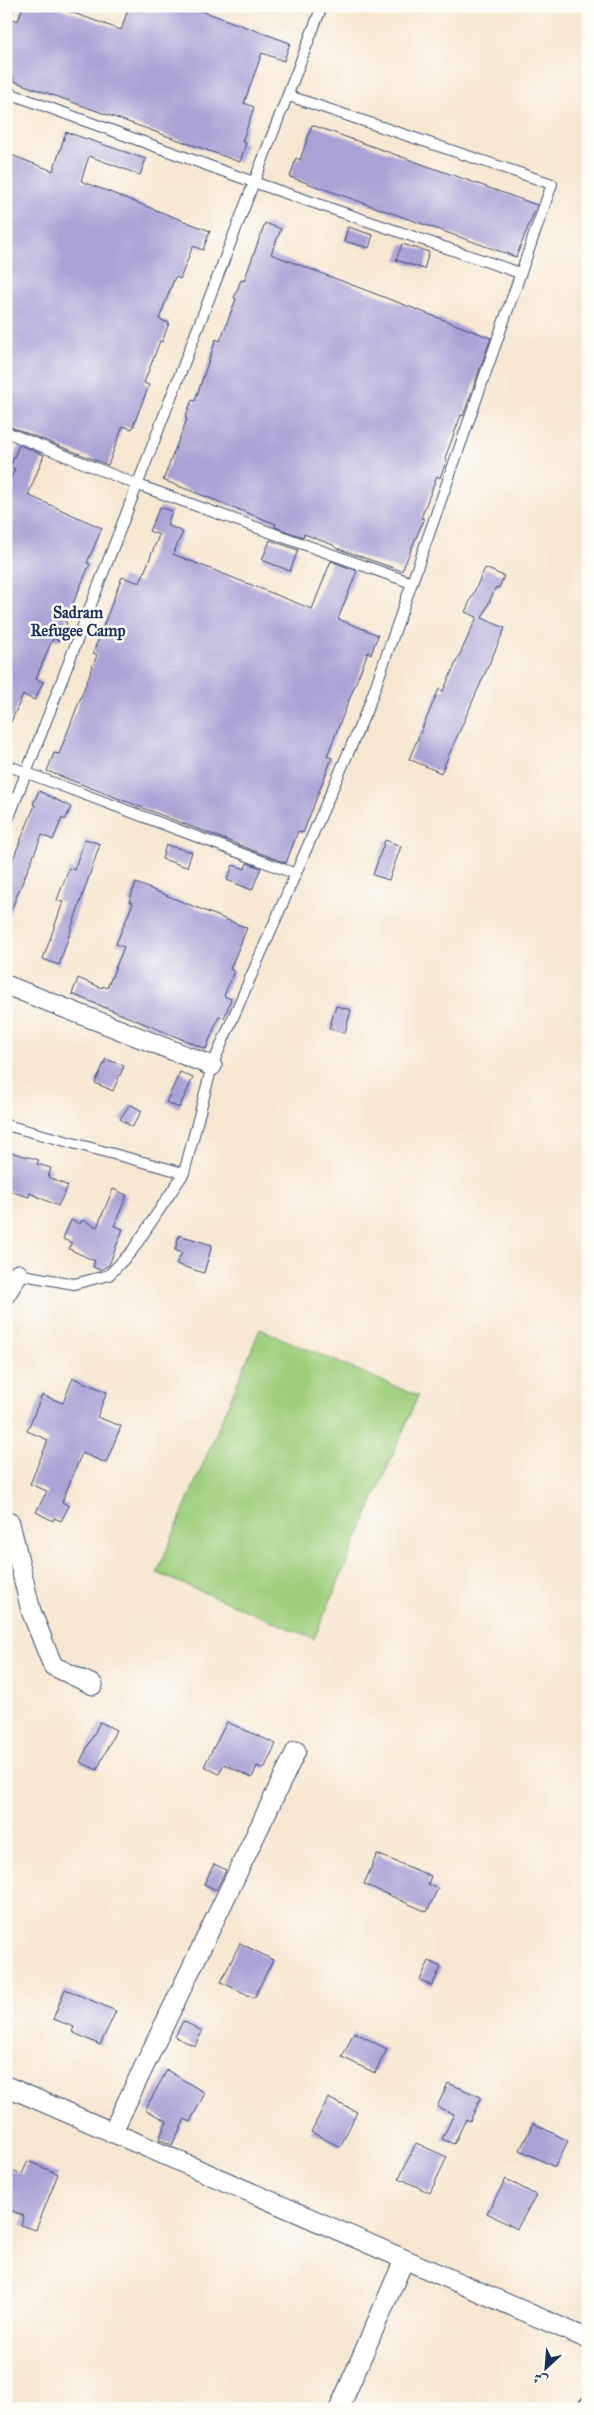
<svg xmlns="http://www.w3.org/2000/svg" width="594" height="2415" font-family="'IM FELL Great Primer',Amiri,serif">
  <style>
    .green { fill: #9fcf7d; stroke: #5d7f6e }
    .building { fill: #aaa1d5 }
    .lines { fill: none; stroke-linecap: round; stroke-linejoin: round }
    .service-casing { stroke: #3c4b6f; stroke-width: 12 }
    .minor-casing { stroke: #3c4b6f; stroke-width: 21 }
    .service { stroke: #fff; stroke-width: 10 }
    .minor { stroke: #fff; stroke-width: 19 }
    .labels { text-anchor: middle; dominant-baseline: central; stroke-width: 5; stroke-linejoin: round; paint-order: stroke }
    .quarter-label { font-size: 16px; font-weight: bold; fill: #1b2f5e; stroke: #fdfcf7 }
  </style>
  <rect width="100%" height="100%" fill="#fdfcf7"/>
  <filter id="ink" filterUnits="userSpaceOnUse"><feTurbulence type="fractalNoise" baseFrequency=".02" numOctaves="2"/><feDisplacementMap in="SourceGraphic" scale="10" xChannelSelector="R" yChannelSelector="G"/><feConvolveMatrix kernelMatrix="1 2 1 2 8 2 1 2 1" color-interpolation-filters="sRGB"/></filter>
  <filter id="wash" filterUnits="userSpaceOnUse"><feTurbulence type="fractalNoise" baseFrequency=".0096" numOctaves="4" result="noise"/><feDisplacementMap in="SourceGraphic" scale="20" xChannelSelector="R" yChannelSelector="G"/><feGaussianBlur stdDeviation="1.12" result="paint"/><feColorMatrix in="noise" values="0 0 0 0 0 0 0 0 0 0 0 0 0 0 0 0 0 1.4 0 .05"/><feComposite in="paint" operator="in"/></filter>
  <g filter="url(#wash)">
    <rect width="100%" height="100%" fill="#f6e7d1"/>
    <path class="green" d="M260,1329L418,1396L314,1639L157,1573Z"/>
    <g id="blocks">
      <path class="building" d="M23,6H54L121,30L129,6H188L290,43L284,61L262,53L244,103L254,107L242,142L246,143L240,162L13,81L14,78L6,76V20L10,18L18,21Z
        M312,125L537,205L516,257L290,177L296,158L300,160Z
        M66,132L146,159L140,175L89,156L81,181L210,231L203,250L193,246L180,279L175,277L159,319L169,323L162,342L160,341L144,383L149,385L132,429L123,426L108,465L6,425V153L53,171Z
        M265,223L281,229L271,254L491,338L463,416L461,415L445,458L447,459L440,478L437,476L421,518L424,519L402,571L336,548L333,545L304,534L303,537L275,527L276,524L163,480L187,419L185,418L192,400L195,401L216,339L220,341L236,299L234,298L241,280L244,281Z
        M348,227L373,235L369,248L344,241Z
        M402,244L429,252L424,269L396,260Z
        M19,445L44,455L28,495L102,528L87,563L90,564L65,622L67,623L59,641L53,638L36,679L43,682L35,700L23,695L6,733V488L15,469L10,467Z
        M160,507L172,511L167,525L183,532L173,554L312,609L331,561L357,571L338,619L378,635L371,654L368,652L327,756L332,758L303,833L298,831L286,863L47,771L54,753L59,754L74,715L97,655L93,653L122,577L140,583L159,535L149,531Z
        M270,540L298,550L290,571L262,560Z
        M485,568L504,576L499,588L496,587L482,618L505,628L441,773L409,759L439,689L443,691L477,617L465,612Z
        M39,791L71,807L65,820L62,818L53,840L42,835L6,922V876L35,805L33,804Z
        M85,839L100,844L59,965L43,959L63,902L57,900L69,868L74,870Z
        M385,840L401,846L389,880L373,875Z
        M166,845L192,852L187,867L162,859Z
        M247,863L261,868L252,890L227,880L233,865L245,869Z
        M136,883L247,928L230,969L234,971L224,996L231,999L224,1018L219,1016L206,1049L72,994L78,978L102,988L103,986L107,988L124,947L116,944L133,903L129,901Z
        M336,1006L351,1010L345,1033L329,1029Z
        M106,1059L124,1066L113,1091L95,1083Z
        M180,1072L193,1078L179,1108L166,1102Z
        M130,1104L142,1111L132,1127L120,1119Z
        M6,1151L39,1160L37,1164L51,1168L48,1177L68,1186L58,1206L30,1193L29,1197L6,1190Z
        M113,1189L127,1195L114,1226L123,1229L109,1265L100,1270L93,1267L95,1261L69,1249L72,1243L63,1239L71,1220L80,1224L82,1220L97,1227Z
        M179,1235L212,1245L204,1273L176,1264L182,1253L175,1250Z
        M73,1378L107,1392L97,1417L121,1426L106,1463L82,1453L62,1502L69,1506L61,1521L54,1518L53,1521L36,1512L47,1491L30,1484L48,1440L27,1431L42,1395L63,1403Z
        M100,1722L116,1730L97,1770L80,1762Z
        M227,1722L276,1744L264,1769L257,1766L252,1778L224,1764L219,1774L204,1766Z
        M377,1854L431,1876L428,1884L438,1888L427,1912L364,1884Z
        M214,1864L226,1870L216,1890L204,1884Z
        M240,1943L273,1960L254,1998L221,1982Z
        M429,1961L441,1967L432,1986L420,1980Z
        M65,1989L116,2011L100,2045L72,2032L74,2027L53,2019Z
        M183,2021L202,2031L195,2046L175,2037Z
        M354,2032L387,2049L375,2073L342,2057Z
        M167,2070L205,2093L190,2122L185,2119L172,2145L159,2139L167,2121L145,2110Z
        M448,2083L481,2097L470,2121L466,2119L454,2144L442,2139L454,2114L437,2107Z
        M328,2098L357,2112L340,2147L311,2132Z
        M533,2123L568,2141L555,2167L520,2150Z
        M416,2143L447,2157L430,2193L399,2178Z
        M28,2161L58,2174L36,2230L21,2225L24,2216L6,2208V2167L22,2174Z
        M506,2179L536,2195L517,2229L487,2213Z"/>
    </g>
  </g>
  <g filter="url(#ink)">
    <use href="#blocks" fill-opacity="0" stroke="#3c4b6f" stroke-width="1"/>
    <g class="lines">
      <g class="service-casing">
        <path id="service" d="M6,13L9,6
          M6,92L256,183L520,273
          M6,432L138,485L412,583
          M6,765L296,874
          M6,825L322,6
          M6,1125L184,1173
          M6,1272L74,1284L109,1275L132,1251L184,1173L212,1066L369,705L552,184L289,96"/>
      </g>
      <g class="minor-casing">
        <path id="minor" d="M6,985L212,1066
          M6,1294L18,1274
          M6,1522L10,1523L31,1611L53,1666L93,1685
          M6,2086L588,2339
          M112,2133L296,1751
          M339,2409L404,2260
          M586,2409L588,2406"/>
      </g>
      <use href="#service" class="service"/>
      <use href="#minor" class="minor"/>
    </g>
  </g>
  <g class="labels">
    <g class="quarter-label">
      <text x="78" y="612">Sadram<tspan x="78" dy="18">Refugee Camp</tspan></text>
    </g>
  </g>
  <rect width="594" height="2415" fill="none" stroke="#fdfcf7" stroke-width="25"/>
  <g transform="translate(546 2368) rotate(206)" stroke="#fdfcf7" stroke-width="4" paint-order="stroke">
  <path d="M0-4L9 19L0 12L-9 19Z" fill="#1b2f5e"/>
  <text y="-8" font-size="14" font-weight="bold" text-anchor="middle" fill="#1b2f5e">ش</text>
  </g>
</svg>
